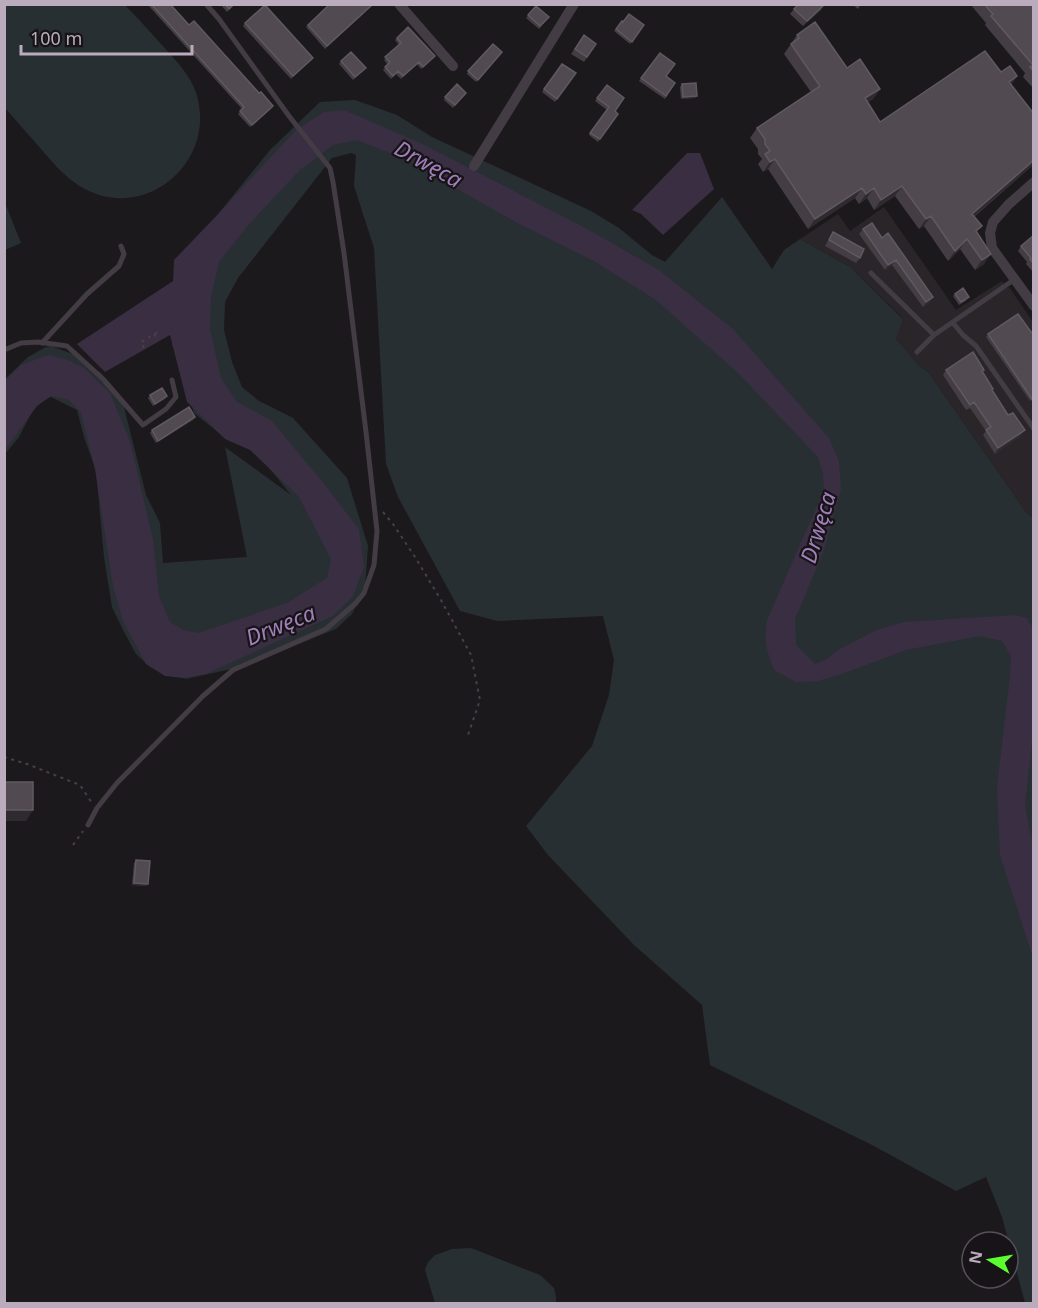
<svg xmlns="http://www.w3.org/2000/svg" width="1038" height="1308" font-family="'Noto Sans',sans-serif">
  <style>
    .built { fill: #292529 }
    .green { fill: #272f32 }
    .water { fill: #392e42 }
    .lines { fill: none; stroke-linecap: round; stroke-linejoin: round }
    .path { stroke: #474049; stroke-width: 2; stroke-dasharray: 3 4.5; stroke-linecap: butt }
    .service { stroke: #433c44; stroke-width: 5 }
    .minor { stroke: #433c44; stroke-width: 10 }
    .wall { fill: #443e44 }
    .shaded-wall { fill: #2f2a2f }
    .building { fill: #514a51; stroke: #615962; stroke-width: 1.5 }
    .labels { text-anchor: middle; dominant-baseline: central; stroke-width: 4.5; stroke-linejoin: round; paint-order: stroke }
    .water-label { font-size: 22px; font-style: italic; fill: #a27fbb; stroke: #171417 }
  </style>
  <rect width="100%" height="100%" fill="#1c191c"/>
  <path class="built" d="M884,207L956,310L1002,281L1007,288L1009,287L1033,322V518L1026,512L928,372L919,367L895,338L903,318L850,267L800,239L838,214L850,231Z"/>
  <path class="green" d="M4,5H125C138,18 150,32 162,45C175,60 190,74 196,93C218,160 147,222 85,189C67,180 54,164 41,149C29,135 17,122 5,108Z
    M355,100L397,115L432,137L591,211L619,228L652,255L665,262L722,197L772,269L784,250L800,239L850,267L903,319L896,339L919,366L928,372L1026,512L1033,518V1303H1025L1002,1217L986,1177L956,1191L874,1146L710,1065L702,1005L634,945L548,855L526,826L592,746L609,695L614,660L603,616L497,621L460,611L398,497L386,464L374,248L354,186L356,155L351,153L332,158L238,278L225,302L224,330L232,362L242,387L259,401L293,418L347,478L368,546L365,589L352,614L336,629L245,666L186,679L150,667L136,654L123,630L112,607L104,557L96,471L84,437L77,410L51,397L36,404L19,437L5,454L4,381L7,377L28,357L46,347L51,346L78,356L101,373L122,399L146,495L160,523L163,563L247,557L225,447L291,495L253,448L219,433L194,413L172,344L186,268L219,213L270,150L320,102Z
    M5,203L21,243L5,250H4Z
    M471,1248L540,1275L554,1288L556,1297V1303H435L425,1270L428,1262L435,1255L452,1249Z"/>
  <path class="water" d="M344,110L418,142L475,171L589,230L659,270L733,329L829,438L839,461L841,490L823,553L795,619L796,645L815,664L827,659L836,651L876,630L904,622L1015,615L1027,618L1034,632V726L1025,805L1033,847V958L1000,855L997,787L1010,676L1011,656L1002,641L980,636L906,650L842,674L818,681L796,682L774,670C766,650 764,642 767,620L824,490L823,474L818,457L738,373L656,300L592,260L517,223L405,159L357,140L333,145L300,170L250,223L219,262L211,297L210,329L221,378L237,402L271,420L321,480L359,529L364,567L353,596L333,616L206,674L183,678L165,676L146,664L123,621L113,586L95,469L81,413L69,400L51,396L37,406L5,450V381L21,365L48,355L68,360L84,368L110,393L130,441L153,540L159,596L170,622L183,630L198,633L287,603L327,578L331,559L299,497L250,450L225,439L187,402L170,335L105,372L77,344L173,281L174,260L221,211L296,130L324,112Z
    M687,153H700L714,189L663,235L641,214L632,210Z"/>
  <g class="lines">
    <path class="path" d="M154,334L158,340
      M144,348L141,342L158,332
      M383,512L393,524L415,557L441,600L471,655L480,700L467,738
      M4,757L27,764L80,785L92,803
      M73,845L83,831"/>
    <path class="service" d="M871,273L934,335L1015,279
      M953,323L963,335L976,346L1034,429
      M42,343L87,294L119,266L124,254L121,246
      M4,350L21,343L38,342L67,346L103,379L143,425L166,409L176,397L172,380
      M917,352L934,335
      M88,825L97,808L117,783L203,696L233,670L326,629L356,603L364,593L374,565L377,531L366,432L344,253L333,182L330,168L289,116L219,19L206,4"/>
    <path class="minor" d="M399,4L453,66
      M474,166L574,4
      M1034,182L1009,204L993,222L990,233L992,248L1034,306"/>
  </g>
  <path class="wall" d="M147,4H170L189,25L273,106L271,109L250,127L238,114L242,109Z
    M220,4H235L227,12Z
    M330,4H374L325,49L306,27Z
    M852,4H861L858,9Z
    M970,4H1034V89L1023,77L1025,73L985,25L986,23Z
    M536,6L549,17L539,29L526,18Z
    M794,9L821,10L803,26L790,14Z
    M622,21L623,22L644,25L630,44L614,31Z
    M245,23L313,58L291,79L243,26Z
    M584,35L596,44L584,62L571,54Z
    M797,35L880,89L873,99L868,102L880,122L1001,72L1017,76L1011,85L1034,164L974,217L984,264L975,270L960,249L948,261L924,226L919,229L895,196L874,210L867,198L859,204L855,198L808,229L768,169L763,172L758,164L762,159L758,154V149L750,138L757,128L811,92L784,54Z
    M397,38L435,56L421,69L417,64L401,79L396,74L391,79L383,70L388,65L384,60L399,45L395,40Z
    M502,52L476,82L467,74L468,71Z
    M660,53L666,77L675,83L665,99L639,81Z
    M341,61L364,70L353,80L339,64Z
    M562,64L576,73L555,102L542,92Z
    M682,84L697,96L695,98L681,99L680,87Z
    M607,85L615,111L618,114L598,142L589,135L607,110L595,101Z
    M464,95L453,108L444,100L445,97Z
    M863,229L882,238L933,297L930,302L923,307L892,265L885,270L859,234Z
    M833,232L860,258L856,263L825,246Z
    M1034,235V273L1026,264L1027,262L1018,251L1021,246Z
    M955,294L967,300L959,305L953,296Z
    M988,334L1034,399L1030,401L986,337Z
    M946,370L983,372L992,391L1021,436L995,454L983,435L986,431L970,408L966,410L943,375Z
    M150,395L167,396L165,399L153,406L148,398Z
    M195,417L193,420L156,443L150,433L152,430Z
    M136,860L146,886L132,885L134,863Z"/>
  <path class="shaded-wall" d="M373,4H374L325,49L327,46Z
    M824,5L821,10L803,26L807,21Z
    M1017,76L1010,87L1009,82Z
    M880,89L873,99L858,108L865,98Z
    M697,96L695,98L681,99L683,97Z
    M775,159L768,169L763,172L770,162Z
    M1034,160V164L965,224L972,214Z
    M902,186L895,196L874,210L881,200Z
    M862,188L855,198L808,229L815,219Z
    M874,188L867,198L859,204L866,194Z
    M931,216L924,226L919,229L926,219Z
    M967,239L960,249L948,261L955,251Z
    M991,254L984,264L975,270L982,260Z
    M896,260L892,265L885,270L888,265Z
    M933,297L930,302L923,307L926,302Z
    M167,396L165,399L153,406L155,404Z
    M195,417L193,420L156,443L158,441Z
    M1025,430L1021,436L995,454L998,448Z
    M4,810H33L26,821H4Z
    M134,883L148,884L146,886L132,885Z"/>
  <path class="building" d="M151,4H170L189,25L194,21L259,93L261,92L273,106L252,125L240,111L244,107Z
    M225,4H234L229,9Z
    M330,4H373L327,46L308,25Z
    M799,4H824V5L807,21L794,9Z
    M984,4H1034V72L1030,67L1033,65L991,16L993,14Z
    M265,5L313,58L293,76L245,23Z
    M536,6L549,17L540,26L528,15Z
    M629,14L644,25L632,42L616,29L622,21L623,22Z
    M815,22L847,68L860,59L880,89L865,98L880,122L985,51L1001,72L1010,66L1017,76L1009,82L1034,114V160L972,214L982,226L976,231L991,254L982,260L967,239L955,251L931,216L926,219L902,186L881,200L874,188L866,194L862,188L815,219L775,159L770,162L765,154L770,151L765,144V139L757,128L820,86L791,44L799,38L797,35Z
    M408,27L435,56L423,67L419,62L403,76L398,71L393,76L385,67L390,62L385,57L401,43L397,38Z
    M584,35L596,44L587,57L575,49Z
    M493,44L502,52L478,80L468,71Z
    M351,52L366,68L355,77L341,61Z
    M660,53L675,64L666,76L675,83L666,96L641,78Z
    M562,64L576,73L557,99L544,89Z
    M696,83L697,96L683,97L682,84Z
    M457,84L466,93L455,105L445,97Z
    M607,85L624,98L615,111L618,114L600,139L590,133L609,107L597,98Z
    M872,223L882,238L888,233L933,297L926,302L896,260L888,265L863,229Z
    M833,232L864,249L860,258L829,240Z
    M1034,235V264L1030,259L1031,258L1021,246Z
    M963,288L969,297L961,302L955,294Z
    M1018,314L1034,336V397L1032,399L988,334Z
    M973,352L984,370L982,371L993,389L992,390L1008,415L1013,413L1025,430L998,448L986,430L991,427L974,402L970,405L946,370Z
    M162,388L167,396L155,404L150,395Z
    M189,407L195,417L158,441L152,430Z
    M4,782H33V810H4Z
    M136,860L150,861L148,884L134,883Z"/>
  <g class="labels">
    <g class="water-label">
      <text transform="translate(429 163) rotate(29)">Drwęca</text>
      <text transform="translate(817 527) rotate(-73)">Drwęca</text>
      <text transform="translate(280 624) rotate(-22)">Drwęca</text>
    </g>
  </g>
  <rect width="1038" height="1308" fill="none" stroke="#baabbd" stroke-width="12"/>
  <g transform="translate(990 1260) rotate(281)"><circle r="28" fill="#171417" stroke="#585059" stroke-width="1.5"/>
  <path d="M0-4.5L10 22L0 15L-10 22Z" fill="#5bff2f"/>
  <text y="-9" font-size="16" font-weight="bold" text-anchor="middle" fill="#baabbd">N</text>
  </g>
  <path d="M21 45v9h171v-9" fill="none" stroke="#baabbd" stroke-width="3"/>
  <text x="30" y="45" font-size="18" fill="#baabbd" stroke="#171417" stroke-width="4.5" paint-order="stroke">100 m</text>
</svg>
